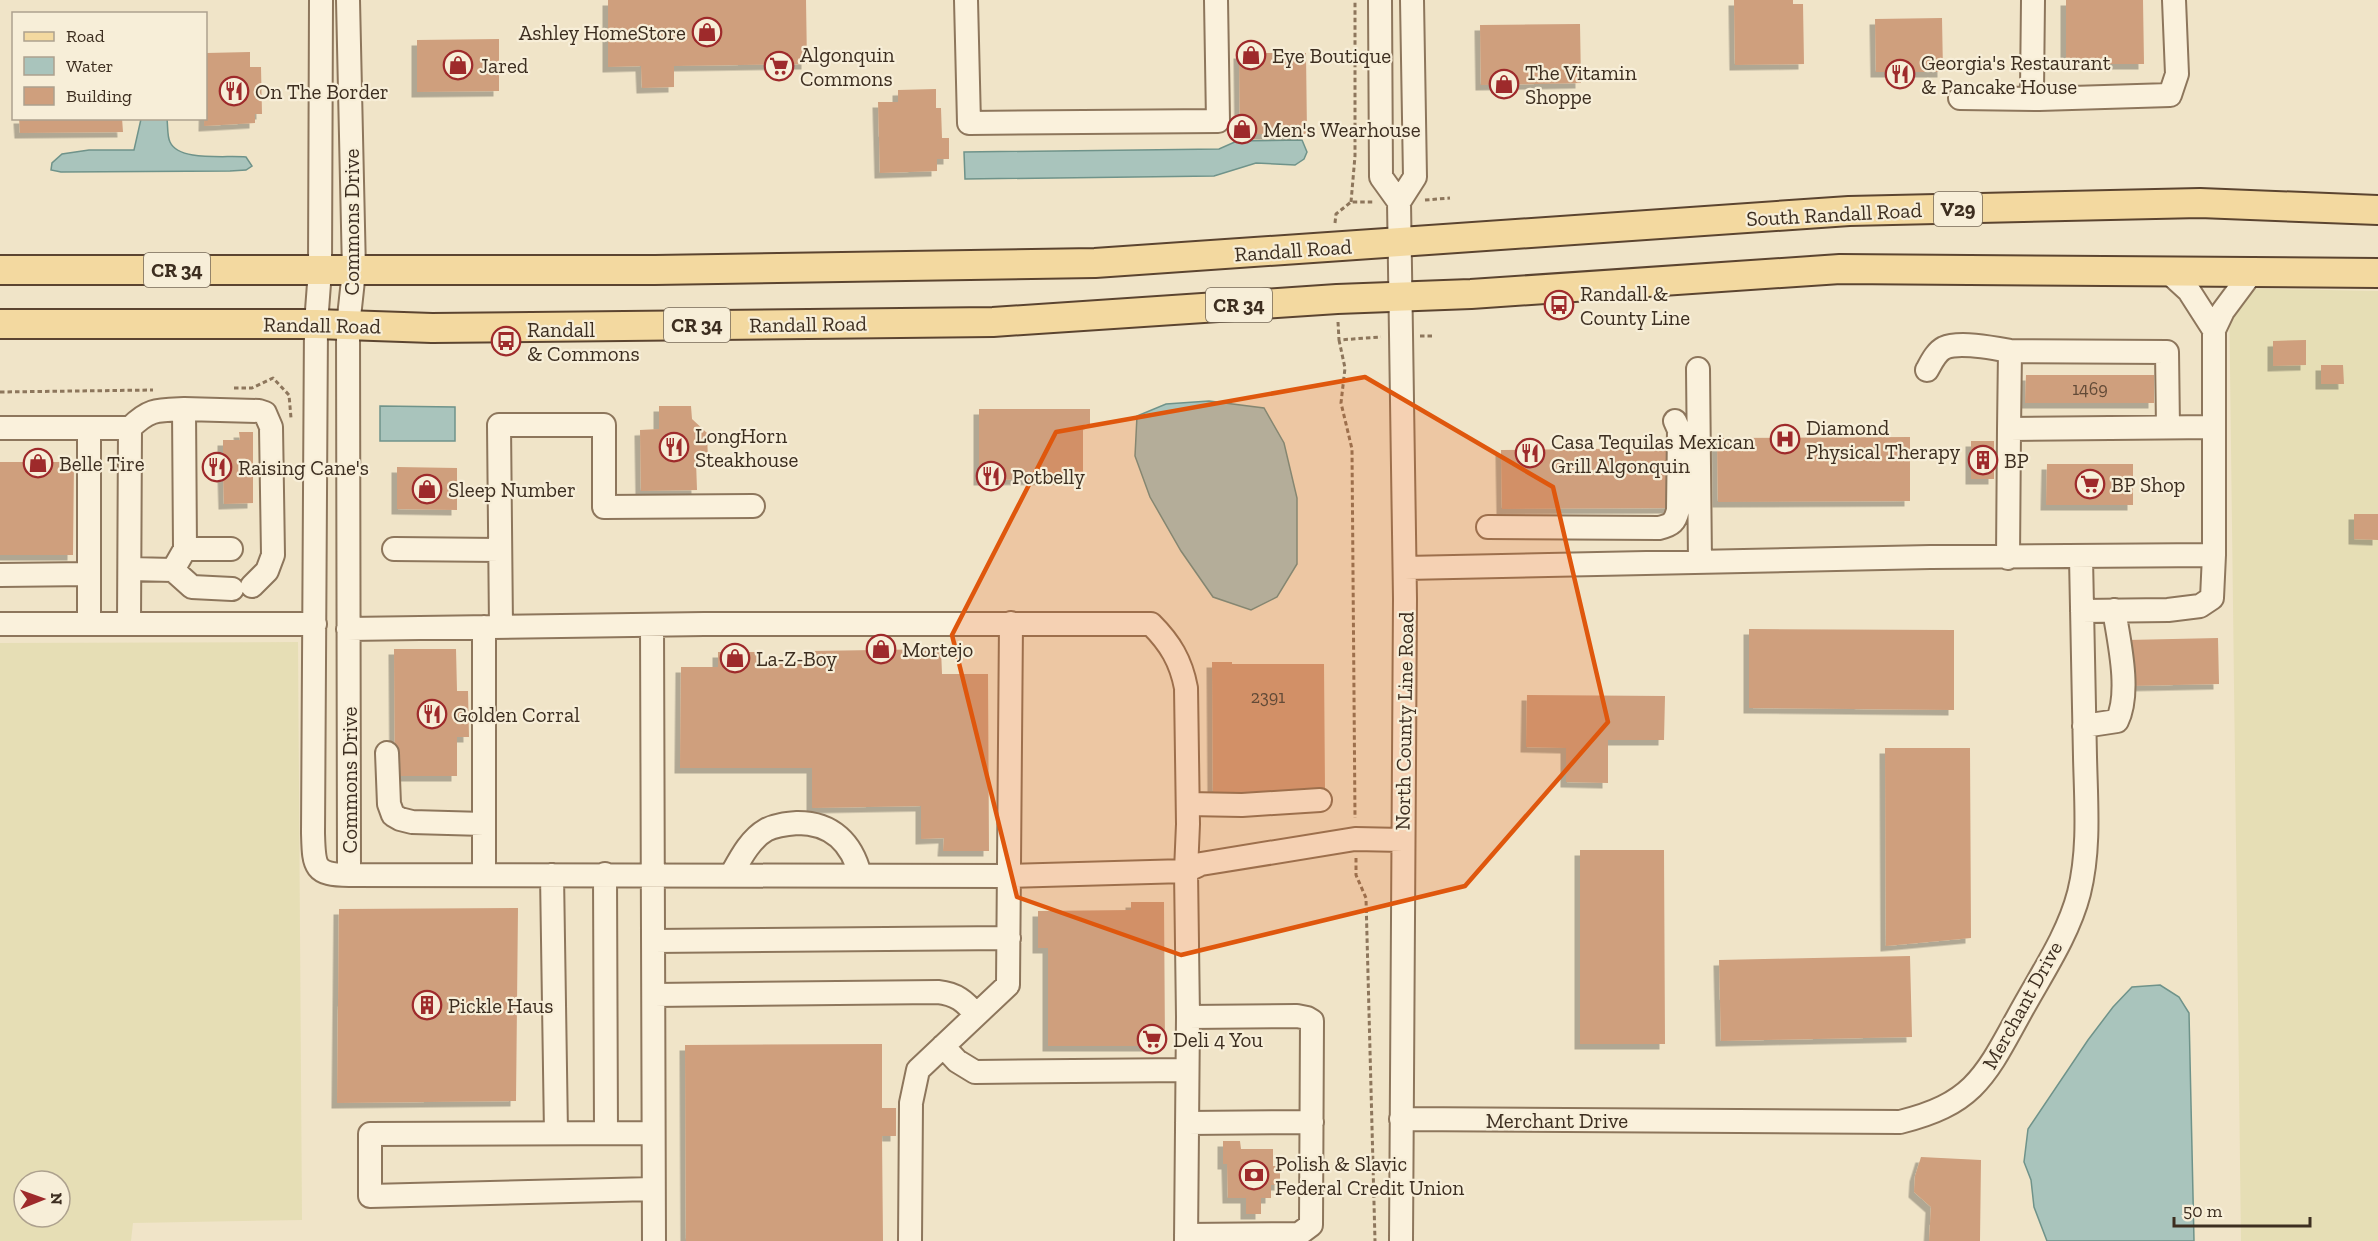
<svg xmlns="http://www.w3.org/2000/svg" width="2378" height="1241" font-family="'Zilla Slab',serif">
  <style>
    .farmland { fill: #e6deb5; fill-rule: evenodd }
    .water { fill: #a9c4bc; stroke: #6f938a; stroke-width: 1.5 }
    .building { fill: #cf9f7d; filter: url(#shadow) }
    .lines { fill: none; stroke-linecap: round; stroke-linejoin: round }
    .minor-casing { stroke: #8d765c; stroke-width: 26 }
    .major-casing { stroke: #5b4430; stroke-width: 32 }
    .path { stroke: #8d765c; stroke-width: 3; stroke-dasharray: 4.5 3; stroke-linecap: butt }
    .minor { stroke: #faf1dc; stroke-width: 22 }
    .major { stroke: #f3d9a0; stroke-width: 28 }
    .marked { fill: #df570d; fill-opacity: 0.2; stroke: #df570d; stroke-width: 4.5; stroke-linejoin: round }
    .labels { text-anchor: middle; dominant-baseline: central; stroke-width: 4.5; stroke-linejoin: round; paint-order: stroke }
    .number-label { font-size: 18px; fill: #624a37 }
    .shield { fill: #f7eed8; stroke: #756857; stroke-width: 1.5 }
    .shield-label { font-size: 20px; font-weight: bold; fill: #3d2e20 }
    .poi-label { font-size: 21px; fill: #3d2e20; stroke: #f7eed8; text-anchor: start }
    .street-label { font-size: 21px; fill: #3d2e20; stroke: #f7eed8 }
  </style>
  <defs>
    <filter id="shadow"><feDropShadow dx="-5.5" dy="5.5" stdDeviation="0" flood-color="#0004"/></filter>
  </defs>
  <rect width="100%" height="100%" fill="#f0e4c8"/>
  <path class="farmland" d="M2229,288L2378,291V1241H2241Z
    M298,642L302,1220L133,1223L131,1241H0V643ZM24,1181H60V1217H24Z"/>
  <path class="water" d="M141,119H167C168,126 167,136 170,142C179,162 226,155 246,157L252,166L246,170L230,171L61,172L51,170L52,163L62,154L89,150H134Z
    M1302,140L1307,152L1304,159L1295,165L1256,163L1214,176L965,179L964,152L1219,149L1237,141Z
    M1209,401L1264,408L1284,443L1297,498V564L1277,597L1251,610L1213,597L1181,551L1150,497L1135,456L1137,416L1166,404Z
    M380,406L455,407V441H380Z
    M2160,985L2179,997L2189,1013L2194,1241H2047L2034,1207L2031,1180L2024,1162L2028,1129L2088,1040L2113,1007L2132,987Z"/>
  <path class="building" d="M608,0H806L807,64L674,66V87L642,88L641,66L608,67Z
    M1734,0H1793V4H1803L1804,64L1735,65Z
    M2066,0H2143L2144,64H2066Z
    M1942,18L1943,72H1876L1875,19Z
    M1580,24L1581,83L1481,85L1480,25Z
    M499,39V91L417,92V40Z
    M250,52V67H261L262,114H255V123L204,126L206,53Z
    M1239,53H1306L1307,134H1240Z
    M936,89V108H941L942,138H949V159H937V171L880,173L878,102H898V90Z
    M19,118H122L123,132L20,133Z
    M2306,340V365L2273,366V341Z
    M2321,365H2343L2344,384H2321Z
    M2026,375H2154V403H2025Z
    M659,406H691L692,419L707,433L708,460L696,461L697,490L641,491L640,430L659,429Z
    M979,409H1090V424L1083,425V479L979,480Z
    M239,432H253V503L224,504L223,472H216L215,462H223V440H240Z
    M1910,437V501L1718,502L1717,438Z
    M1971,441H1994V479H1971Z
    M1672,448L1673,508L1502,509L1501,450Z
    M0,462H74L73,555H0Z
    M2047,464H2133V505H2046Z
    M397,467L457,468V510L397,509Z
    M2354,514H2378V540L2354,539Z
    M1749,629L1954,630V710L1749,708Z
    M2218,638L2219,684L2128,686L2127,640Z
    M394,649H456L457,691H468L469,737H457V776H395Z
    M941,649L942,674H988L989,851H943L944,838L921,839V806L812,808V768H680L681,667H718V652H760V664H811V651Z
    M1212,662H1232V664H1324L1325,791L1233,792V794H1213Z
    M1527,695L1665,696L1664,740H1608V783L1566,782V748L1526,747Z
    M1885,748H1970L1971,938L1886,946Z
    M1580,850H1664L1665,1044H1580Z
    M1131,902H1164L1165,1046H1048V948H1038V911L1131,910Z
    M518,908L516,1101L337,1103L339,909Z
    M1910,956L1912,1037L1721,1041L1719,960Z
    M882,1044V1108H896V1136H882L883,1241H686L685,1045Z
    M1223,1141H1240L1241,1149H1273V1166H1280V1185H1271V1198H1261V1214H1246V1198H1228L1227,1164H1223Z
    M1921,1157L1981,1160L1980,1241H1929L1931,1207L1914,1192L1915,1176Z"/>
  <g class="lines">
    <g class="minor-casing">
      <path id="minor" d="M321,0L320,270L316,324L313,833C314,866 313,875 349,875L1010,876L1186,871L1201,864L1355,839L1403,840
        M348,0L354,271L348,326L349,875
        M966,0L969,123L1218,121L1216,0
        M1380,0L1381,177L1399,202
        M2033,0L2032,91L2039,99L2170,95L2177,74L2174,0
        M1960,98L2039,99
        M2166,270L2189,291L2214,330
        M1698,369L1700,562
        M1927,370C1931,363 1936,352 1944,348C1959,341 1994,348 2010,351
        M184,409L259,411L265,413L271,427L273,555L267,571L252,586
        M0,428H130
        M2009,429L2010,351L2167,352L2168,427
        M1488,527L1659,528C1672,525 1675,522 1678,510L1679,430L1675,421
        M185,549H231
        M394,549L500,550
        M2008,558L2009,429L2214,427
        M1405,568L1930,557L2214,555V330L2223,311L2252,272
        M173,570L192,587L232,589
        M0,575L89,574
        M2082,611L2168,610L2200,606L2212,598L2214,555
        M89,622V428
        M129,623L130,428C149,409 157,410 184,409L185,549L173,570L130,569
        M0,624H315
        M652,625L654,1241
        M484,627V875
        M501,627L499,425H604V507L753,506
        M348,629L704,624H1151C1170,643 1181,661 1186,688L1188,824L1186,871L1188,1017L1186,1241
        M2084,726L2117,721C2131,693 2119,641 2114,610
        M387,753L389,804L393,815L400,819L412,822L484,824
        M1188,804L1242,805L1320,800
        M605,874L606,1133
        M552,875L556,1133
        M731,875C740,859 750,839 766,830C775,825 787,824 798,823C832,823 852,843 860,875
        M654,941L1009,938
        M654,995L938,992C956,994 965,1001 976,1015
        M943,1046L957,1061L975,1072L1187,1070
        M1401,1119L1900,1122C1973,1104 1985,1077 2019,1015C2040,976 2068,936 2079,893C2090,849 2086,802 2085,757C2084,691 2082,624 2081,557
        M1187,1123L1312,1122
        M653,1189L370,1196V1134L653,1133
        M1186,1235L1299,1234L1311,1225L1312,1021L1307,1018L1297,1016L1188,1017
        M910,1241L911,1103L918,1070L1008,985L1011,623
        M1401,1241L1405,599L1399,202L1415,177L1412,0"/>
    </g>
    <g class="major-casing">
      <path id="major" d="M0,270H655L1095,263L1849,211L2200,203L2378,210
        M0,324H316L432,328L993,322L1337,299L1471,294L1840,269L2378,273"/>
    </g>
    <path class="path" d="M1425,200L1450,198
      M1351,202L1355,156V0
      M1335,223L1336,214L1351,202H1373
      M1338,322L1339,340L1381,337
      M1420,336H1434
      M1339,340L1345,368L1341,403L1352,449L1355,818
      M234,388H252L273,378L289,395L291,418
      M0,392L153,390
      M1356,858V875L1366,898L1375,1241"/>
    <use href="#minor" class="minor"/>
    <use href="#major" class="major"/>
  </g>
  <path class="marked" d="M1365,377L1553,487L1608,722L1465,886L1181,955L1017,897L952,635L1056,432Z"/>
  <defs>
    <g id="shop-ring" transform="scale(1.5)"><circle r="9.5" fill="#f7eed8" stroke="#9e2a2b" stroke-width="1.5"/><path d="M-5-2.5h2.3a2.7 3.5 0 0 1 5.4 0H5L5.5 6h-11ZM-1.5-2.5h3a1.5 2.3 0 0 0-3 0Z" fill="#9e2a2b"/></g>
    <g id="supermarket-ring" transform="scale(1.5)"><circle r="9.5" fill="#f7eed8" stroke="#9e2a2b" stroke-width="1.5"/><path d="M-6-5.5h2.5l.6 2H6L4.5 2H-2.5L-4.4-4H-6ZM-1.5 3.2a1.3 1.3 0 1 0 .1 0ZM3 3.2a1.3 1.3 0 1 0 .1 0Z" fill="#9e2a2b"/></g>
    <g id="restaurant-ring" transform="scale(1.5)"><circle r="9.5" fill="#f7eed8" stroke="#9e2a2b" stroke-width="1.5"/><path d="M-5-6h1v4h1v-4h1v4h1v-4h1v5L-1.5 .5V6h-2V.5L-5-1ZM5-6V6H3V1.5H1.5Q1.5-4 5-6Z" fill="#9e2a2b"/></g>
    <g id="bus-ring" transform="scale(1.5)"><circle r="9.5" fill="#f7eed8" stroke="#9e2a2b" stroke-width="1.5"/><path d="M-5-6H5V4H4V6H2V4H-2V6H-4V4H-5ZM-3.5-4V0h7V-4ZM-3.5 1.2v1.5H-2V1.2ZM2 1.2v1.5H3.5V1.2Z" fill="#9e2a2b"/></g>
    <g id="hospital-ring" transform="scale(1.5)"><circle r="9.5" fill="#f7eed8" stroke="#9e2a2b" stroke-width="1.5"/><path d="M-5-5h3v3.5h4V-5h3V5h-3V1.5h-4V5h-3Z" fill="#9e2a2b"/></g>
    <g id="building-ring" transform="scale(1.5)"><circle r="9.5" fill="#f7eed8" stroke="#9e2a2b" stroke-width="1.5"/><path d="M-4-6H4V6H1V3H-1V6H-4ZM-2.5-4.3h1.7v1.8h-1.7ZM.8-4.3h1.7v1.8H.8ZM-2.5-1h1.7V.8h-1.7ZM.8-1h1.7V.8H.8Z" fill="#9e2a2b"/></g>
    <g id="bank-ring" transform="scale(1.5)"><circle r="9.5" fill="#f7eed8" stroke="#9e2a2b" stroke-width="1.5"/><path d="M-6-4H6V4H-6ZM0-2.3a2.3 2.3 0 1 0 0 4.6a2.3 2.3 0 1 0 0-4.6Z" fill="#9e2a2b"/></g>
  </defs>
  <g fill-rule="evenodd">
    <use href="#shop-ring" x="707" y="32"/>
    <use href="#shop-ring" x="1251" y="55"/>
    <use href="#shop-ring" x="458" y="65"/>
    <use href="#supermarket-ring" x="779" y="66"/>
    <use href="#restaurant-ring" x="1900" y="74"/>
    <use href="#shop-ring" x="1504" y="84"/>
    <use href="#restaurant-ring" x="234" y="91"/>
    <use href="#shop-ring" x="1242" y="129"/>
    <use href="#bus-ring" x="1559" y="305"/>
    <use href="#bus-ring" x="506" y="341"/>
    <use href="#hospital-ring" x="1785" y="439"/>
    <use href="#restaurant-ring" x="674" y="447"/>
    <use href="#restaurant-ring" x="1530" y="453"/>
    <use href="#building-ring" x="1983" y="460"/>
    <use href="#shop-ring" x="38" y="463"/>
    <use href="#restaurant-ring" x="217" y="467"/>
    <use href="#restaurant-ring" x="991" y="476"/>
    <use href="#supermarket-ring" x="2090" y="484"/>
    <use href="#shop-ring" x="427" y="489"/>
    <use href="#shop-ring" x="881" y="649"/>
    <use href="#shop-ring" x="735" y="658"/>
    <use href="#restaurant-ring" x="432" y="714"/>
    <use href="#building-ring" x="427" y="1005"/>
    <use href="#supermarket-ring" x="1152" y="1039"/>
    <use href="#bank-ring" x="1254" y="1175"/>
  </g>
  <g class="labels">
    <g class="number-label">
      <text x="2090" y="389">1469</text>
      <text x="1268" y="697">2391</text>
    </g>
    <g class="shield">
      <rect x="1934" y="192" width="48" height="34" rx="4.5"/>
      <rect x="144" y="253" width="66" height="34" rx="4.5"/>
      <rect x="1206" y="288" width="66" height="34" rx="4.5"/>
      <rect x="664" y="308" width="66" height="34" rx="4.5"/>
    </g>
    <g class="shield-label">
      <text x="1958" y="209">V29</text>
      <text x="177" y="270">CR 34</text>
      <text x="1239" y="305">CR 34</text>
      <text x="697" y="325">CR 34</text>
    </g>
    <g class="poi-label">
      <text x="686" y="32" text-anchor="end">Ashley HomeStore</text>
      <text x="800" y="54">Algonquin<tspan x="800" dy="24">Commons</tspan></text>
      <text x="1272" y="55">Eye Boutique</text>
      <text x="1921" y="62">Georgia's Restaurant<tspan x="1921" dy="24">&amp; Pancake House</tspan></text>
      <text x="479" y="65">Jared</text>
      <text x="1525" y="72">The Vitamin<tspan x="1525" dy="24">Shoppe</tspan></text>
      <text x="255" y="91">On The Border</text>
      <text x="1263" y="129">Men's Wearhouse</text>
      <text x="1580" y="293">Randall &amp;<tspan x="1580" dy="24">County Line</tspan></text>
      <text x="527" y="329">Randall<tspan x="527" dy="24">&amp; Commons</tspan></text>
      <text x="1806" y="427">Diamond<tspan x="1806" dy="24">Physical Therapy</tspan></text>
      <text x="695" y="435">LongHorn<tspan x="695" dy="24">Steakhouse</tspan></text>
      <text x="1551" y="441">Casa Tequilas Mexican<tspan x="1551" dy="24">Grill Algonquin</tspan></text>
      <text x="2004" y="460">BP</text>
      <text x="59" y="463">Belle Tire</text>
      <text x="238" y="467">Raising Cane's</text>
      <text x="1012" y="476">Potbelly</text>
      <text x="2111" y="484">BP Shop</text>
      <text x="448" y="489">Sleep Number</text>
      <text x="902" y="649">Mortejo</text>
      <text x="756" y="658">La-Z-Boy</text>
      <text x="453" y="714">Golden Corral</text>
      <text x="448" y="1005">Pickle Haus</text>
      <text x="1173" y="1039">Deli 4 You</text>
      <text x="1275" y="1163">Polish &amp; Slavic<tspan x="1275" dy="24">Federal Credit Union</tspan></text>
    </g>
    <g class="street-label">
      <text transform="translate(1834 214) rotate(-3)">South Randall Road</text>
      <text transform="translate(351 222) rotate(-90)">Commons Drive</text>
      <text transform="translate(1293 250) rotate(-4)">Randall Road</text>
      <text transform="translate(808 324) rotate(-1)">Randall Road</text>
      <text transform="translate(322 325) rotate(1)">Randall Road</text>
      <text transform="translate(1404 721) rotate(-89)">North County Line Road</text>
      <text transform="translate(349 780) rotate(-90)">Commons Drive</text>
      <text transform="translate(2022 1005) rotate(-61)">Merchant Drive</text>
      <text x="1557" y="1120">Merchant Drive</text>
    </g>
  </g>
  <rect x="12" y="12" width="195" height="108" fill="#f7eed8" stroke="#ada18e" stroke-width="1.5"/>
  <rect x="24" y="32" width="30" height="9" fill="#f3d9a0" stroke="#ada18e" stroke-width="1.5"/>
  <text x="66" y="42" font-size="18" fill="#3d2e20">Road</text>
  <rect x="24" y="57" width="30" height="18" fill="#a9c4bc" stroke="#ada18e" stroke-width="1.5"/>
  <text x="66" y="72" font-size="18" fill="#3d2e20">Water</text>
  <rect x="24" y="87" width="30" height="18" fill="#cf9f7d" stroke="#ada18e" stroke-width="1.5"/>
  <text x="66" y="102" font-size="18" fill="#3d2e20">Building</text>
  <g transform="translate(42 1199) rotate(89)"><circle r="28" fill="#f7eed8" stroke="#ada18e" stroke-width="1.5"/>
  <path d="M0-4.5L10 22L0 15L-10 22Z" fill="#9e2a2b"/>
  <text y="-9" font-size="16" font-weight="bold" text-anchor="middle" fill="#3d2e20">N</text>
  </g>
  <path d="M2174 1217v9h136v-9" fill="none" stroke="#3d2e20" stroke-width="3"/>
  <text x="2183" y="1217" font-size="18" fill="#3d2e20" stroke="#f7eed8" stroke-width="4.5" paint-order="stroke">50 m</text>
</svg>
